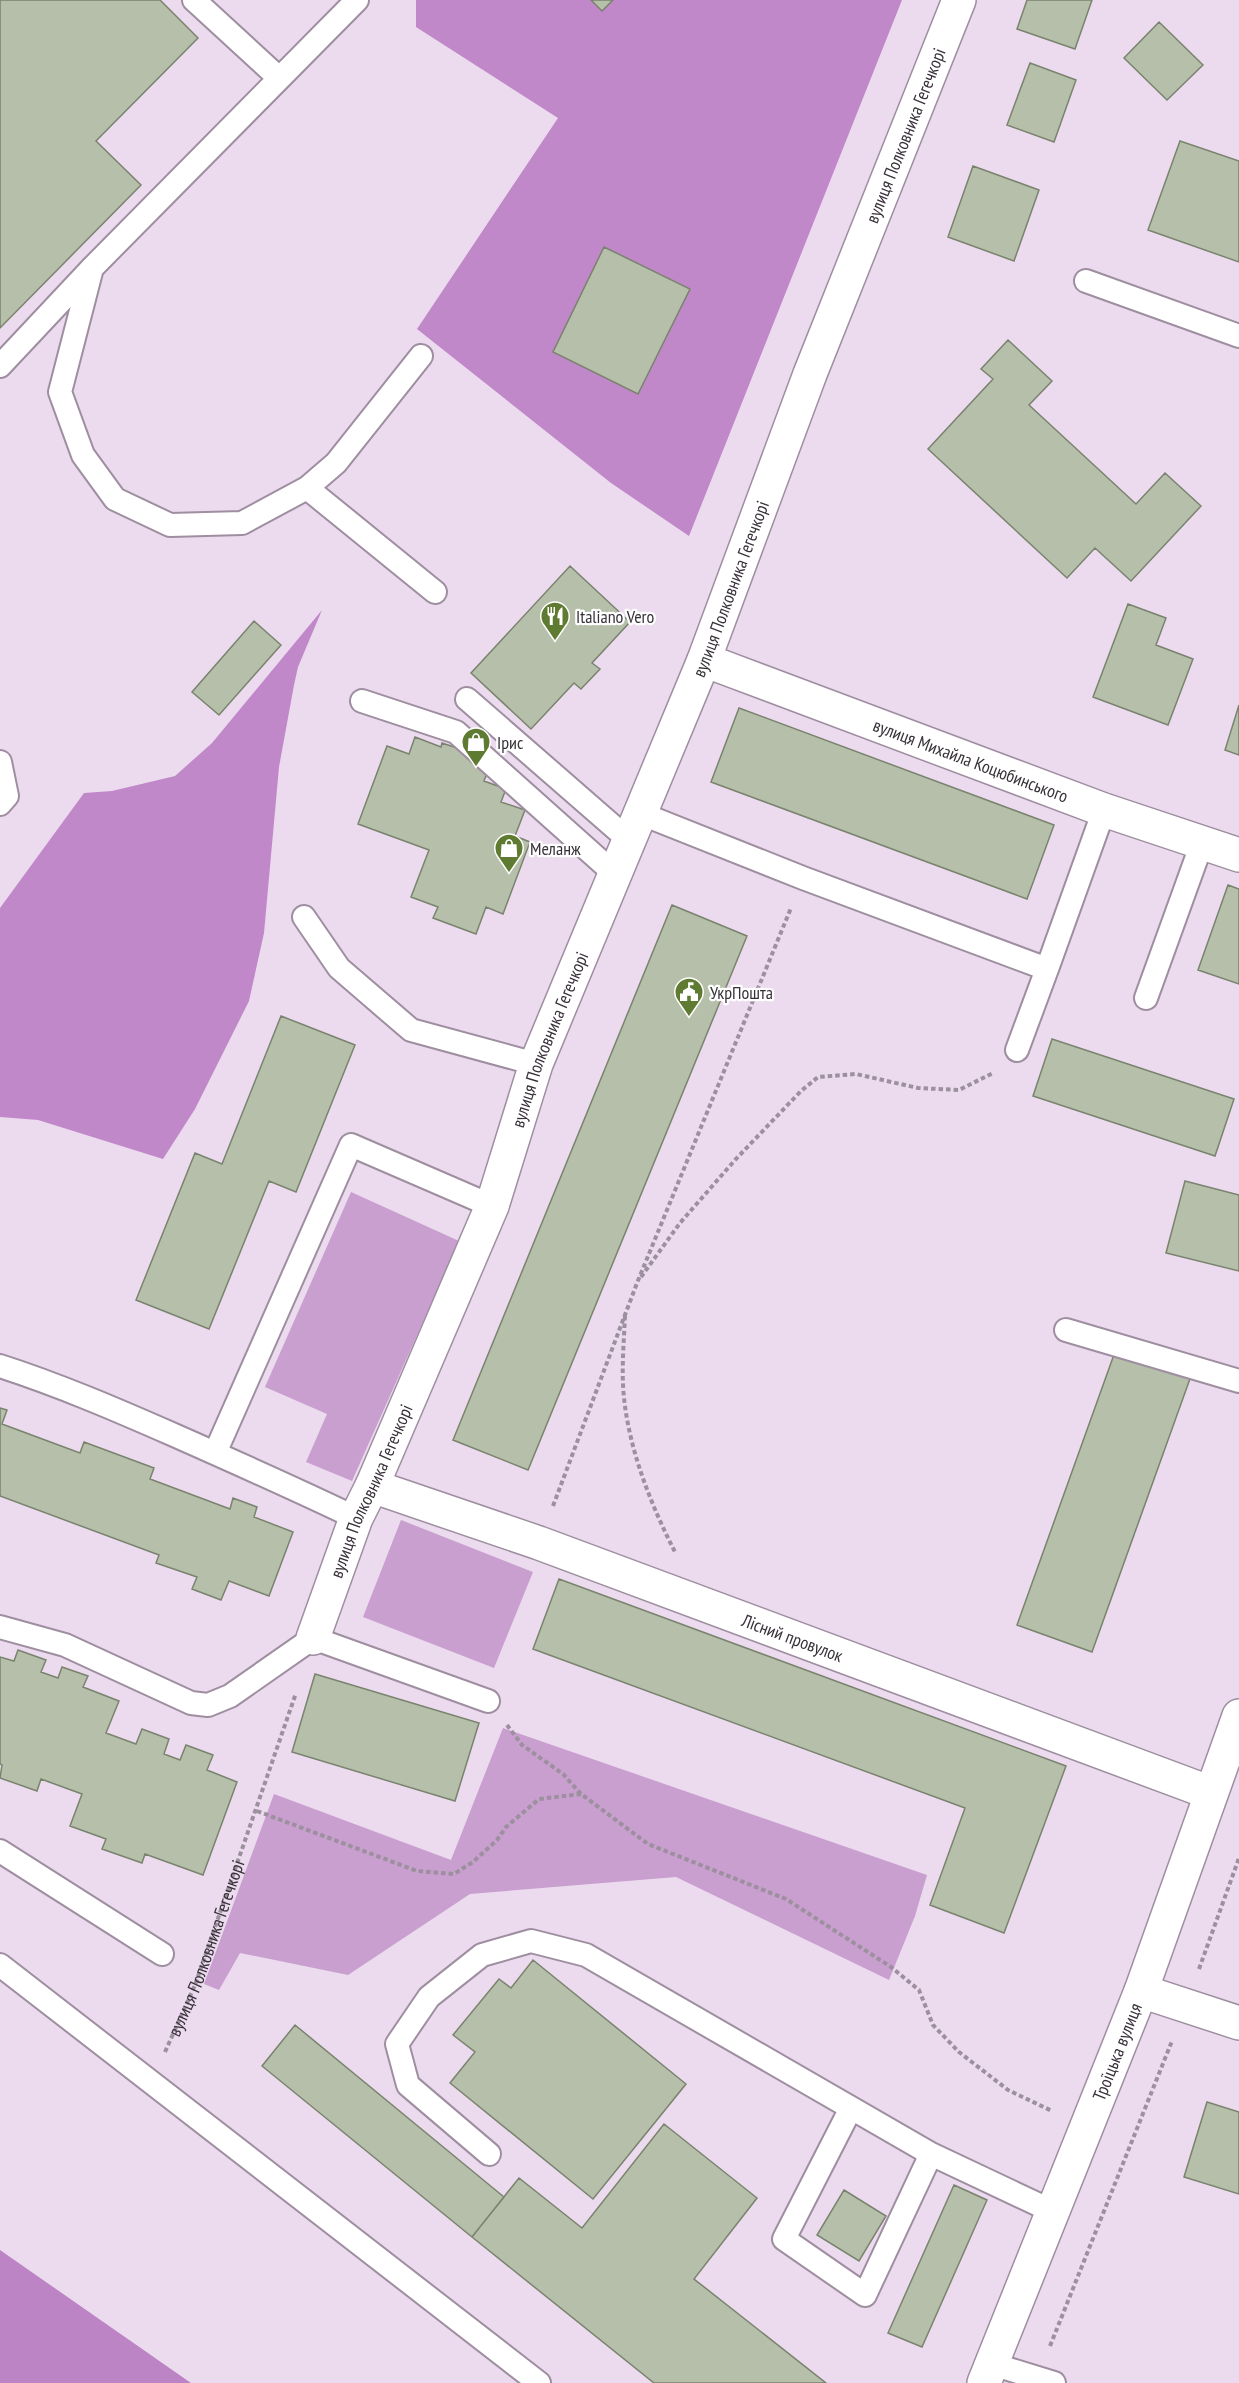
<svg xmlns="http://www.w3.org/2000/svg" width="1239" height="2383" font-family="'PT Sans Narrow',sans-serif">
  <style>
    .green { fill: #c89fce }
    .forest { fill: #c088c8 }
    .water { fill: #bc84c5 }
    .building { fill: #b5bfa9; stroke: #79836e; stroke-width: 1.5 }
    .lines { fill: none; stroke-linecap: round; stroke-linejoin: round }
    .service-casing { stroke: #9e8ea0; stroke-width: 26 }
    .minor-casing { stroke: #9e8ea0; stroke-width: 36 }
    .path { stroke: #9c8f9e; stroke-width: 4; stroke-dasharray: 4.5 3; stroke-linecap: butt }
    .service { stroke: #fff; stroke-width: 22 }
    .minor { stroke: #fff; stroke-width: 33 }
    .labels { text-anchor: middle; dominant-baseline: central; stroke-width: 4.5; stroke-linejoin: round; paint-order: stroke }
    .street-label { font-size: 18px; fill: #383139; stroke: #fff }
    .poi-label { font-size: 18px; fill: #383139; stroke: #fff; text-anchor: start }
  </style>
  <rect width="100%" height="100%" fill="#ecdbef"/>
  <path class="green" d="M351,1192L459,1241L352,1481L306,1462L327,1414L265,1387Z
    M401,1520L533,1572L494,1668L363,1617Z
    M503,1728L927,1875L915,1916L889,1980L676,1877L470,1894L348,1975L240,1953L219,1990L204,1984L274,1794L451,1860Z"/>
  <path class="forest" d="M416,0H902L689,536L611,483L417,329L558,118L416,27Z
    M322,610L298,667L294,685L279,767L264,933L249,1001L195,1109L163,1159L38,1120L0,1117V908L84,793L112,791L175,776L212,743Z"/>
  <path class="water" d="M0,2250L191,2383H0Z"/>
  <path class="building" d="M0,0H160L198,38L96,141L141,185L0,328Z
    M591,0H613L602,11Z
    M1027,0H1092L1075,49L1017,29Z
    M1159,22L1203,65L1167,100L1124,58Z
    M1030,63L1076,80L1054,142L1007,125Z
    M1180,141L1239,161V262L1148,230Z
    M973,166L1039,190L1014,261L948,237Z
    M604,247L690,289L638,394L553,352Z
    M1008,340L1052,381L1029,405L1136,504L1165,473L1201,506L1131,581L1095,548L1067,578L928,449L993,379L981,369Z
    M570,566L630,622L592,663L600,669L581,689L574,683L531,729L471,673Z
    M1128,604L1166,618L1156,645L1193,659L1168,725L1093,697Z
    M254,621L281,645L219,715L192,692Z
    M1239,705V755L1225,750Z
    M739,708L1054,825L1027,899L711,782Z
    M415,737L441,747L442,743L469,752L490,765L484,781L506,789L501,802L525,810L515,836L530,842L503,914L486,907L476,934L433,918L438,907L411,897L429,850L358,824L387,746L409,754Z
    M1228,885L1239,889V984L1198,970Z
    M672,905L747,936L528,1470L453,1440Z
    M281,1016L355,1045L296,1192L269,1181L209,1329L136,1300L195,1153L222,1164Z
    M1052,1039L1234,1099L1215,1156L1033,1096Z
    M1185,1181L1239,1195V1271L1166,1253Z
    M1116,1349L1191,1376L1092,1652L1017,1625Z
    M0,1408L7,1410L2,1424L80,1453L84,1442L154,1468L150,1479L230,1509L233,1498L257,1507L254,1517L293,1532L269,1596L229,1581L221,1600L192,1589L197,1577L156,1563L159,1555L0,1496Z
    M559,1579L1066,1766L1004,1933L930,1905L965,1808L533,1649Z
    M18,1650L46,1660L41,1672L58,1678L62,1667L88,1676L83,1687L119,1701L106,1733L136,1744L142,1729L169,1739L164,1754L180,1760L186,1745L213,1755L207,1770L237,1782L203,1875L145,1854L142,1863L102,1849L106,1839L70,1826L82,1794L41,1779L37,1791L0,1778L2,1765L0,1764V1657L14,1661Z
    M315,1674L479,1723L455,1801L292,1752Z
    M533,1960L686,2084L593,2199L450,2083L475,2052L453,2035L499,1979L511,1988Z
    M295,2025L504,2197L472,2237L262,2066Z
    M1207,2102L1239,2112V2194L1184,2177Z
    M664,2124L757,2198L694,2279L826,2383H654L472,2237L519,2178L582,2228Z
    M954,2185L987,2200L922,2347L888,2333Z
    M844,2190L886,2216L859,2261L817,2235Z"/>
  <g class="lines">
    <g class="service-casing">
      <path id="service" d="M194,0L279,78
        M92,268L60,392L83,455L115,499L170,525L242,523L307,488L336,463L421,356
        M1086,281L1239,336
        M0,366L92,268L357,0
        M307,488L435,592
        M467,699L630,841
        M362,701L456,732L616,875
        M0,762L7,796L0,804
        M642,814L803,878L1047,969L1104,810
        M304,917L339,968L411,1030L536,1064
        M1146,998L1202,843
        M1017,1050L1047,969
        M1066,1330L1239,1381
        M0,1366C59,1385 117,1410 174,1435C235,1462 296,1489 356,1518
        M215,1453L351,1145L492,1206
        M0,1627L65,1645L191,1703L208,1705L230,1696L313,1638L488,1701
        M0,1851L162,1954
        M0,1965L539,2383
        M851,2108L784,2239L865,2295L931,2154
        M489,2154L408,2085L397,2044L429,1997L482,1955L531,1941L586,1955L931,2154L1054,2212
        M992,2364L1054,2383"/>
    </g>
    <g class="minor-casing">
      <g id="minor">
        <path id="s2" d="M704,660L1104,810L1239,855"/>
        <path id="s3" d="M372,1486L539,1543L1211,1793"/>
        <path id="s4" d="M313,1638L356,1518L372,1486L492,1206L536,1064L704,660L810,374L959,0"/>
        <path d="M1141,1991L1239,2023"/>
        <path id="s5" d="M984,2383L1141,1991L1239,1716"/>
      </g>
    </g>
    <g class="path">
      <path d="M641,1277L680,1223L735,1160L801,1091L818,1077L856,1074L918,1088L959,1090L993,1073"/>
      <path d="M625,1316C624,1339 622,1362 623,1385C626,1442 649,1501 675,1552"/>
      <path d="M553,1506L637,1283L791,908"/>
      <path d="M507,1725L522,1745L563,1774L581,1794L648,1844L786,1899L891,1967L919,1990L933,2025L959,2052L1008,2090L1052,2111"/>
      <path d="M257,1811L417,1871L454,1874L473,1862L497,1840L506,1827L539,1799L581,1794"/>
      <path d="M1199,1969L1239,1858"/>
      <path id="s1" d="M165,2052L195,1985L296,1693"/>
      <path d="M1050,2346L1172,2041"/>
    </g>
    <use href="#service" class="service"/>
    <use href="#minor" class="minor"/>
  </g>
  <defs>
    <g id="restaurant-pin" transform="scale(1.5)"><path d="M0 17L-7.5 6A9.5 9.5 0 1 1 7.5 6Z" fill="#5e7b31" stroke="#fff"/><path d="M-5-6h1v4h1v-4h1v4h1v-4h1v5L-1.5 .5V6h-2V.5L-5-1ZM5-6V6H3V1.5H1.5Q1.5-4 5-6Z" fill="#fff"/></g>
    <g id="shop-pin" transform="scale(1.5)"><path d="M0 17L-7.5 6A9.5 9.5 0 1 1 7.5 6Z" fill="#5e7b31" stroke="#fff"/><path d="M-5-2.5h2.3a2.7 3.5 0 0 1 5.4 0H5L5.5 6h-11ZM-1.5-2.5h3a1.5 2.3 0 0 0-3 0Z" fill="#fff"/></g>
    <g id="civic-pin" transform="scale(1.5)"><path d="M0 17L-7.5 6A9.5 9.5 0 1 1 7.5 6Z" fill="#5e7b31" stroke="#fff"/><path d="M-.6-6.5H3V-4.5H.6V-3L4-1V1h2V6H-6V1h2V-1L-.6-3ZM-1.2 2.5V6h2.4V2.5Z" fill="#fff"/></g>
  </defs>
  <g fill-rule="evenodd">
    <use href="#restaurant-pin" x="555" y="616"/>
    <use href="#shop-pin" x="476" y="742"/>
    <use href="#shop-pin" x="509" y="848"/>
    <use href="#civic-pin" x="689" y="992"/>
  </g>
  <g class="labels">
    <g class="street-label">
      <text stroke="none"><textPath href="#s4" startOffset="1616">вулиця Полковника Гегечкорі</textPath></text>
      <text stroke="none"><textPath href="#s4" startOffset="1130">вулиця Полковника Гегечкорі</textPath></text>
      <text stroke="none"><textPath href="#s2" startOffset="285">вулиця Михайла Коцюбинського</textPath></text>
      <text stroke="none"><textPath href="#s4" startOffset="644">вулиця Полковника Гегечкорі</textPath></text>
      <text stroke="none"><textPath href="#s4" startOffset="158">вулиця Полковника Гегечкорі</textPath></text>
      <text stroke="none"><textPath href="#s3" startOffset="447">Лісний провулок</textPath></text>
      <text stroke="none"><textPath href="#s1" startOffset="112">вулиця Полковника Гегечкорі</textPath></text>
      <text stroke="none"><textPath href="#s5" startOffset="357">Троїцька вулиця</textPath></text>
    </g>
    <g class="poi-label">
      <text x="576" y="616">Italiano Vero</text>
      <text x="497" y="742">Ірис</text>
      <text x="530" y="848">Меланж</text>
      <text x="710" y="992">УкрПошта</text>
    </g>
  </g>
</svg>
